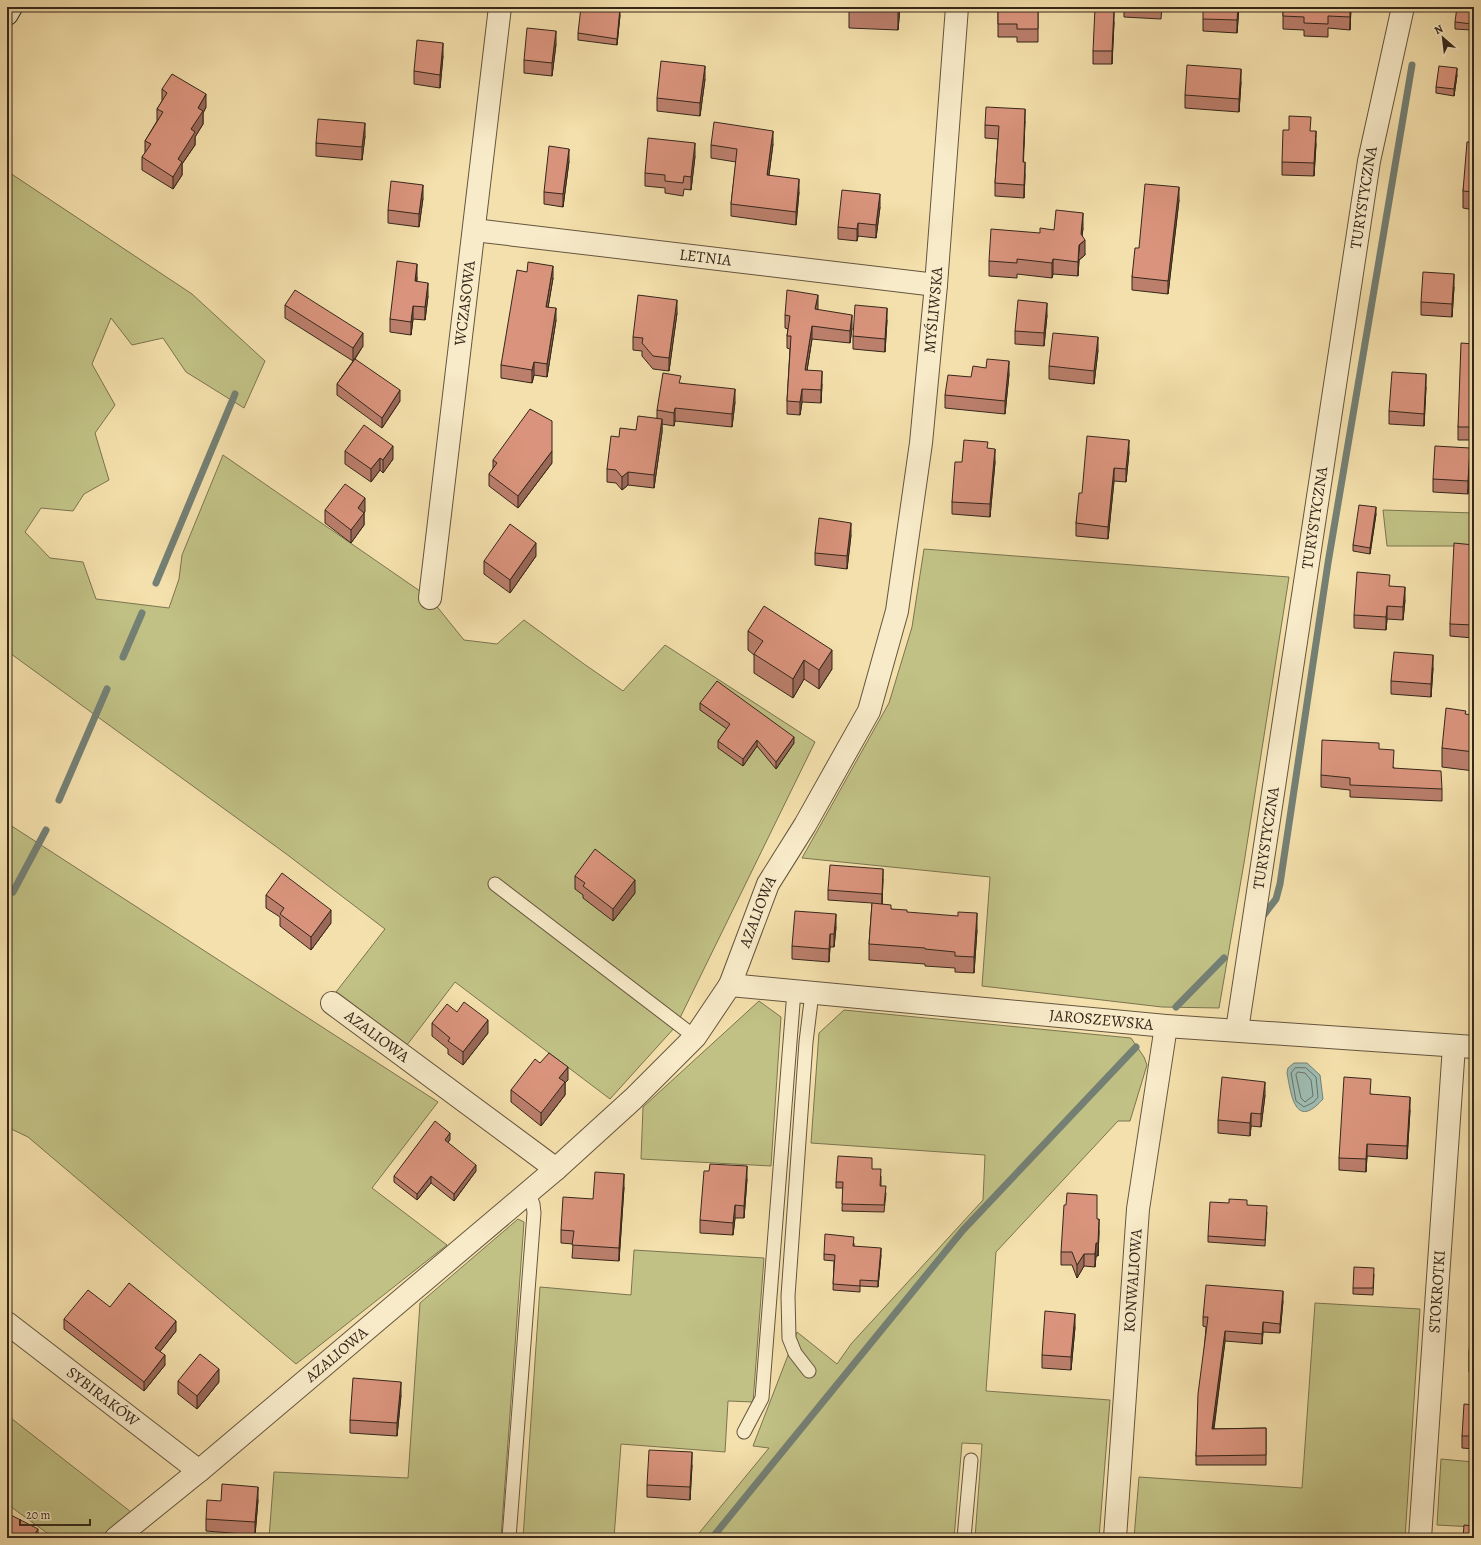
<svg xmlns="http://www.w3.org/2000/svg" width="1481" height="1545" font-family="Alegreya,serif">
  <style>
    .green { fill: #c1c185; stroke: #7b7450 }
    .water { fill: #9ebbb1; stroke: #748075 }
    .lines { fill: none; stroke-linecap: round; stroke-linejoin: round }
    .shore { stroke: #6a7166; stroke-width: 1 }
    .stream { stroke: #748075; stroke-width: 7 }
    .lane-casing { stroke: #65553e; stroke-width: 15 }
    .street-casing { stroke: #65553e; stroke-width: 24 }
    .secondary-casing { stroke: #35271a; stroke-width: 24 }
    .lane { stroke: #f8ebc9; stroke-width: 13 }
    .street { stroke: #f8ebc9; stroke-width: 22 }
    .secondary { stroke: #f8ebc9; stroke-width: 22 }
    .wall { fill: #bb7f6c; stroke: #35271a }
    .shaded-wall { fill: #996858; stroke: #35271a }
    .building { fill: #da947d; stroke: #35271a }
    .labels { text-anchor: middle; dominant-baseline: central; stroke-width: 3; stroke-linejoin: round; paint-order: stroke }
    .street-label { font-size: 16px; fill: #35271a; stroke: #f8ebc9 }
  </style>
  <rect width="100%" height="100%" fill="#f4e0ac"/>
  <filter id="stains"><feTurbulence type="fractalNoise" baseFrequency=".005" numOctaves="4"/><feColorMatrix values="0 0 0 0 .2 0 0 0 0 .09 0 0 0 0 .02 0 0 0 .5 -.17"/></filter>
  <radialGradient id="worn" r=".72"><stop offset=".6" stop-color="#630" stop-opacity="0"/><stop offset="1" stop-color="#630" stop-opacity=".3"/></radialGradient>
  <path class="green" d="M7,171L192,294L265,361L244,408L186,372L163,338L132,345L111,318L92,364L115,405L95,433L109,480L84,494L73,511L41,508L25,532L50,558L83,562L96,599L169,608L179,579L182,555L223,455L430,598L464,640L497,644L524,620L584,664L623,691L665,645L815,742L676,1026L610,1099L455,982L407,1045L336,992L385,929L285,853L7,651Z
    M1383,510L1474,513V546H1387Z
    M924,549L1289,577L1244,863L1219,1008L1162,1007L982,986L990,877L802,858L889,703L912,627Z
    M7,823L438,1102L372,1188L447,1245L296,1364L28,1137L7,1127Z
    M759,1001L781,1017L771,1166L641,1159L643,1107Z
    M844,1010L1131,1038L1144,1057L1147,1065L1130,1121H1118L996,1252L986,1391L1110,1400L1099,1538H975L982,1444L962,1443L954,1538H695L769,1448L753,1446L797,1332L837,1364L851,1344L983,1200L985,1155L811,1143L819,1033Z
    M518,1219L524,1222L501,1538H269L274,1472L408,1478L420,1303Z
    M634,1250L764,1258L753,1402L728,1401L725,1452L621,1444L614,1538H523L540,1287L631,1295Z
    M1315,1303L1420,1309L1405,1538L1300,1536L1299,1538H1134L1139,1477L1302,1488Z
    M7,1415L131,1512L106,1538H54L7,1504Z
    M1441,1459L1474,1462V1527L1437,1525Z"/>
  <path class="water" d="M1294,1063H1307L1320,1075L1323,1099C1295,1131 1291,1094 1287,1073L1288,1068Z"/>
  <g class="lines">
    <path class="shore" d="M1306,1068L1316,1077L1318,1097L1314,1102L1304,1107L1296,1101L1291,1073L1295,1068Z
      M1298,1072L1305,1073L1311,1080L1313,1096L1305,1102L1301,1098L1296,1075Z"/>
    <path class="stream" d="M156,583L235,394
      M123,657L142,613
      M59,800L107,689
      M13,892L46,830
      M1263,916L1276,899L1280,884L1328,563L1412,65
      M1176,1007L1224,958
      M712,1538L963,1230L1136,1047"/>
    <g class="lane-casing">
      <path id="lane" d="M495,884L695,1037
        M809,1371L795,1353L789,1338L788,1296L806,1042L812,993
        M744,1432L762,1398L794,991
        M509,1538L534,1213L533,1204L528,1193
        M964,1538L971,1460"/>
    </g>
    <g class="street-casing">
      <g id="street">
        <path id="s1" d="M474,230L936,285"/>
        <path id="s2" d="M430,598L500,7"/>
        <path id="s3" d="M730,985L1166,1026L1474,1047"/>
        <path id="s4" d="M332,1003L556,1169"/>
        <path id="s5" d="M1237,1030L1369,161L1403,7"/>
        <path id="s6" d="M7,1323L199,1471"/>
        <path id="s7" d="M116,1538L199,1471L556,1169L633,1099L695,1037L730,985L768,884L805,825L869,711L897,611L921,443L936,285L957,7"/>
        <path id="s8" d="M1115,1538L1138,1209L1166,1026"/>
        <path id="s9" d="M1420,1538L1454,1046"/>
      </g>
    </g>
    <g class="secondary-casing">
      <path id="secondary" d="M7,14L11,7"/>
    </g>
    <use href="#lane" class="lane"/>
    <use href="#street" class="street"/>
    <use href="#secondary" class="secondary"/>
  </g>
  <path class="wall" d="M757,7H786L785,11Z
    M849,7H900L898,30L849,28Z
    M998,7H1038V42H1017V37H998Z
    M1124,7H1162L1161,19L1124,17Z
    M1239,7L1237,33L1203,31V19Z
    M1283,7H1351L1350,30L1328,28V37L1304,36V30L1283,29Z
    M1474,7V43H1470L1471,30L1455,29V22Z
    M620,15L617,45L578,40V33Z
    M1114,22L1112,64H1093V51Z
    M556,44L552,76L524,73V60Z
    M443,56L440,88L414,84V71Z
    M1457,75L1454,96L1436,93V87Z
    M705,79L700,116L657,111V98Z
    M1241,82L1239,112L1185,108V95Z
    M162,89L206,107L203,113V124L195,137V145L182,164V175L173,189L142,170V157L145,153V141L157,121V109L162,101Z
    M1474,118V210L1463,208V191L1470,142Z
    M1025,121L1023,162L1025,175L1024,198L995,196V183L998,139L985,138V125Z
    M1311,131L1316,144L1314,176L1282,175V162Z
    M365,136L362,160L316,156V143Z
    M773,144L769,175L799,192L796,225L731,216V204L736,162L711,158V145Z
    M695,156L691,190L684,189L683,196L665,193V188L645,186V173Z
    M569,161L563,207L544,204V192Z
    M423,198L419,227L388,223V210Z
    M1179,200L1168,294L1132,290V277L1139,248Z
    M880,207L876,238L858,236L857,241L838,239V227Z
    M1083,228L1082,236L1085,255L1079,260L1078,276L1053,274L1052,278L1017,274V278L989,276V261L1040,233L1054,230Z
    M417,277V281L428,296L425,320L413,319L411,335L390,332V319Z
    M553,278L548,307L556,320L547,377L534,375L532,383L501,378V365Z
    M1454,287L1452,317L1421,315V302Z
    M285,305L363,346L355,359L400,401L382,428L337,395V384L353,361L285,318Z
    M818,308L817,309L852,328L850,343L812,339L807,370L822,384L821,403L802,402L800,415L787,414V401L790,349L787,348V336L788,329L785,328V315Z
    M677,313L669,371L653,369L642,356V351L633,350V337Z
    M1047,315L1044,346L1015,344V331Z
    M887,320L885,352L853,349V336Z
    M1474,344V440H1458V427Z
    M1098,350L1094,384L1049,379V366Z
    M1009,374L1005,414L945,408V395L971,377Z
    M681,383L735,402L732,427L675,421L674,426L662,424V432L654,488L628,485L622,490L616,483L607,482V469L619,437L636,430L657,418V410Z
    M1426,387L1424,426L1389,424V411Z
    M988,448L995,462L990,517L952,514V502L962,462Z
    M345,451L393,459L383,473L380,470L371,482L345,464Z
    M1129,452L1126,482L1114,481L1108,539L1076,536V523L1082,493Z
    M493,460L552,463L518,508L489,486V474L493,469Z
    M1470,461L1468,494L1433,492V479Z
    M325,510L365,511L364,513V525L351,543L325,523Z
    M1376,514L1370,554L1353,551V545Z
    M851,535L847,569L815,565V553Z
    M1474,545V612L1473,638L1450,636V624Z
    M536,556L510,593L484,574V561Z
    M1390,586L1405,600L1403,620L1387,619L1386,630L1354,628V615Z
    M748,631L832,669L819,689L804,679L793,698L754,673V655L748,650Z
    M1433,668L1431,697L1391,694V681Z
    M700,703L794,743L776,769L757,746L743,766L718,748V741L727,729L700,710Z
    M1466,715H1474V771L1442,767V748Z
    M1379,749L1394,768L1442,789V801L1350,797V790L1321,787V775Z
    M575,876L635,893L613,921L583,898V895L575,889Z
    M883,879L882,904L891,909L977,930L974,973L955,972V968L925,966V964L869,960V944L872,903L828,900V890Z
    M266,895L331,923L311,950L280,926V917L266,908Z
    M836,927L834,947H830L829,962L792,959V946Z
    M457,1012L488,1033L463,1065L448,1054V1049L432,1036V1023Z
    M540,1063L568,1080L565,1083V1095L541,1126L511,1102V1090Z
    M1371,1094L1410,1110L1407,1159L1367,1156L1366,1172L1339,1170V1158Z
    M1265,1095L1261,1127L1251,1126L1250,1136L1218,1133V1120Z
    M450,1139L448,1143L476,1171L454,1201L431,1183L417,1200L394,1182V1176Z
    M872,1169L881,1176V1186L886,1193L884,1212L842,1211L843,1188H836V1182Z
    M747,1179L744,1218H735L733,1235L700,1233V1220Z
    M624,1187L619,1261L572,1258L573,1244L561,1243V1230L593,1199Z
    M1247,1205L1267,1212L1265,1246L1208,1242V1236Z
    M1097,1219L1099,1232L1098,1256H1096L1095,1267L1084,1266L1077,1278L1072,1265H1061V1252Z
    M854,1243V1246L881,1255L878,1287L860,1286V1292L833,1290L834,1261L824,1260V1254Z
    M1374,1274L1373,1295L1353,1294V1288Z
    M1283,1301L1280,1333L1263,1332L1262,1344L1225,1341L1214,1429L1266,1428V1465H1196V1456L1206,1327L1203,1326V1317Z
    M110,1307L176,1331L160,1351L165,1365L144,1391L64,1329V1319Z
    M1474,1323V1373L1469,1372V1353Z
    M1075,1327L1071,1370L1042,1368V1355Z
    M178,1381L219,1382L197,1409L178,1394Z
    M401,1395L397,1436L350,1433V1420Z
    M1474,1405V1449L1462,1448V1436Z
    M692,1465L690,1500L647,1497V1485Z
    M258,1500L255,1535L206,1531V1519L221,1501Z"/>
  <path class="shaded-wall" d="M899,7H900L898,30V11Z
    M1238,7H1239L1237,33V20Z
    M1350,7H1351L1350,30Z
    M620,8V15L617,45V39Z
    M1114,9V22L1112,64V51Z
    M556,31V44L552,76V63Z
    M443,43V56L440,88V75Z
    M705,66V79L700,116V103Z
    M1457,68V75L1454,96V89Z
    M1241,69V82L1239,112V99Z
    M206,94V107L203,113V124L195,137V145L182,164V175L173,189V177L178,159L191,129L198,108Z
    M1025,109V121L1023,175V162Z
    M365,123V136L362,160V147Z
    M773,131V144L767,188V175Z
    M1316,131V144L1314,176V163Z
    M695,143V156L691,190V177Z
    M569,149V161L563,207V194Z
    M1025,162V175L1024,198V185Z
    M799,179V192L796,225V212Z
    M423,185V198L419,227V214Z
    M1179,187V200L1168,294V281Z
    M880,194V207L876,238V225Z
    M1083,213V228L1081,244L1085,240V255L1079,260L1078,276V262Z
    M858,223V236L857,241V229Z
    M1053,259V274L1052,278V263Z
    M417,264V277L415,294V281Z
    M553,266V278L546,320V307Z
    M1454,274V287L1452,317V304Z
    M428,283V296L425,320V307Z
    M818,295V308L815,322V309Z
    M677,300V313L669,371V358Z
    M1047,303V315L1044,346V333Z
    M413,306V319L411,335V322Z
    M556,308V320L547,377V364Z
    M887,308V320L885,352V339Z
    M852,315V328L850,343V331Z
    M812,326V339L805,383V370Z
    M363,333V346L353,361V348Z
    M1098,337V350L1094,384V371Z
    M1009,361V374L1005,414V401Z
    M534,362V375L532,383V370Z
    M822,371V384L821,403V390Z
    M1426,374V387L1424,426V414Z
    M735,389V402L732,427V414Z
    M802,389V402L800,415V402Z
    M400,390V401L382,428V418Z
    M675,408V421L674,426V413Z
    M662,419V432L654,488V475Z
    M1129,440V452L1126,482V469Z
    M393,446V459L383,473V460Z
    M1470,448V461L1468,494V481Z
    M995,449V462L990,517V504Z
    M552,451V463L518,508V496Z
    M380,458V470L371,482V469Z
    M1114,468V481L1108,539V527Z
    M628,472V485L622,490V477Z
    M365,498V511L364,513V525L351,543V530L358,508Z
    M1376,507V514L1370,554V548Z
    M851,523V535L847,569V556Z
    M536,543V556L510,593V580Z
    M1405,587V600L1403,620V607Z
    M1474,599V612L1473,638V625Z
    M1387,606V619L1386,630V617Z
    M832,650V669L819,689V670Z
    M1433,655V668L1431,697V684Z
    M804,660V679L793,698V679Z
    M794,737V743L776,769V762Z
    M757,740V746L743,766V759Z
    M883,869V879L882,904V894Z
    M635,880V893L613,921V909Z
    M331,910V923L311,950V937Z
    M977,913V930L974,973V957Z
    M836,914V927L834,947V934Z
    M830,934V947L829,962V949Z
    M488,1020V1033L463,1065V1052Z
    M568,1067V1080L565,1083V1095L541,1126V1113L559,1078Z
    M1265,1082V1095L1261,1127V1114Z
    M1410,1097V1110L1407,1159V1146Z
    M1251,1113V1126L1250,1136V1123Z
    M450,1133V1139L445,1147V1140Z
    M1367,1144V1156L1366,1172V1159Z
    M476,1165V1171L454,1201V1194Z
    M747,1166V1179L744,1218V1206Z
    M624,1174V1187L619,1261V1248Z
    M431,1176V1183L417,1200V1194Z
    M735,1205V1218L733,1235V1223Z
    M1099,1219V1232L1098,1256V1243Z
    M1096,1243V1256L1095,1267V1254Z
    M881,1248V1255L878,1287V1281Z
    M1084,1254V1266L1077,1278V1265Z
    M1283,1291V1301L1280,1333V1324Z
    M1075,1314V1327L1071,1370V1357Z
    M176,1321V1331L155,1358V1348Z
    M1263,1322V1332L1262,1344V1334Z
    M1225,1331V1341L1212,1439V1429Z
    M165,1355V1365L144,1391V1382Z
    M219,1369V1382L197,1409V1396Z
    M401,1382V1395L397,1436V1423Z
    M692,1452V1465L690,1500V1487Z
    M258,1487V1500L255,1535V1522Z
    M38,1529V1538H34V1535Z"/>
  <path class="building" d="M581,7H611L620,8L617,39L578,33Z
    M849,7H899L898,11L849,9Z
    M998,7H1038V29H1017V24H998Z
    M1203,7H1238L1237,20L1203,19Z
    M1283,7H1350V17L1328,16V24L1304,23V17L1283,16Z
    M1457,7H1474V37L1470,36L1472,24L1455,22Z
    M1095,8L1114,9L1112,51H1093Z
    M527,28L556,31L552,63L524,60Z
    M417,40L443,43L440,75L414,71Z
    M661,61L705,66L700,103L657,98Z
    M1187,65L1241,69L1239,99L1185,95Z
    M1439,66L1457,68L1454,89L1436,87Z
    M172,74L206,94L198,108L203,111L191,129L195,132L178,159L182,162L173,177L142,157L151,144L145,141L163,112L157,109L167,93L162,89Z
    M986,107L1025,109L1023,162H1025L1024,185L995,183L999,126L985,125Z
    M1289,116L1311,117L1310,131H1316L1314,163L1282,162L1283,130H1289Z
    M1472,118H1474V192L1463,191L1467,142H1470Z
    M318,119L365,123L362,147L316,143Z
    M714,122L773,131L767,175L799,179L796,212L731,204L737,149L711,145Z
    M648,138L695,143L691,177L684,176L683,183L665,181V175L645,173Z
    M549,146L569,149L563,194L544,192Z
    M391,181L423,185L419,214L388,210Z
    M1145,184L1179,187L1168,281L1132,277L1135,248H1139Z
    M842,190L880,194L876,225L858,223L857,229L838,227Z
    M1056,210L1083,213L1081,234L1085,240L1079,245L1078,262L1053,259L1052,263L1017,259V263L989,261L991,229L1040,233V228L1054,230Z
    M397,261L417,264L415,281L428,283L425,307L413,306L411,322L390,319Z
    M528,262L553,266L546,307L556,308L547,364L534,362L532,370L501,365L517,270L527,272Z
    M1423,272L1454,274L1452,304L1421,302Z
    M295,290L363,333L353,348L285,305Z
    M787,290L818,295L815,309L852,315L850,331L812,326L805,370L822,371L821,390L802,389L800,402L787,401L791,336H787L790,316L785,315Z
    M638,295L677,300L669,358L653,356L642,343L643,338L633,337Z
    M1018,300L1047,303L1044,333L1015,331Z
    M855,305L887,308L885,339L853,336Z
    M1053,333L1098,337L1094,371L1049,366Z
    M1461,343L1474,344V427H1458Z
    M355,359L400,390L382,418L337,384Z
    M987,359L1009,361L1005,401L945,395L948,375L971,377L973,366L986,368Z
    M1392,372L1426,374L1424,414L1389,411Z
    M663,373L681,376L679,383L735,389L732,414L675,408L674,413L657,410Z
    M530,409L552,421V451L518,496L489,474L497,463L493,460Z
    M638,416L662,419L654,475L628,472L622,477L616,470L607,469L611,436L619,437L620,428L636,430Z
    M364,425L393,446L383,460L380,458L371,469L345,451Z
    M1087,436L1129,440L1126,469L1114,468L1108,527L1076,523L1079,493H1082Z
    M964,440L988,442L987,448L995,449L990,504L952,502L955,462H962Z
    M1435,446L1470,448L1468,481L1433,479Z
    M345,484L365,498L358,508L364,513L351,530L325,510Z
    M1359,505L1376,507L1370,548L1353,545Z
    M819,518L851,523L847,556L815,553Z
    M510,524L536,543L510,580L484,561Z
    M1454,543L1474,545V599L1473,625L1450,624Z
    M1357,572L1390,575L1389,586L1405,587L1403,607L1387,606L1386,617L1354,615Z
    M764,606L832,650L819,670L804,660L793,679L754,654L763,641L748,631Z
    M1394,652L1433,655L1431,684L1391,681Z
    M717,681L794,737L776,762L757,740L743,759L718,741L730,724L700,703Z
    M1446,708L1466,711L1465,714L1474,715V752L1442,748Z
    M1322,740L1379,743V749L1394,750L1393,768L1441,771L1442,789L1350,785V778L1321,775Z
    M595,849L635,880L613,909L583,886L585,883L575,876Z
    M830,865L883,869L882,894L828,890Z
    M282,873L331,910L311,937L280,914L284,908L266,895Z
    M872,903L891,905V909L907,910V912L958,916V912L977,913L974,957L955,956V952L925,949V948L869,944Z
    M795,911L836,914L834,934H830L829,949L792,946Z
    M464,1002L488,1020L463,1052L448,1041L450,1038L432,1023L447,1004L457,1012Z
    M549,1053L568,1067L559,1078L565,1082L541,1113L511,1090L535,1059L540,1063Z
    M1222,1077L1265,1082L1261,1114L1251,1113L1250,1123L1218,1120Z
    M1344,1077L1371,1079L1370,1094L1410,1097L1407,1146L1367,1144L1366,1159L1339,1158Z
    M435,1121L450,1133L445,1140L476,1165L454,1194L431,1176L417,1194L394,1176Z
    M838,1156L872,1158V1169H881L880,1186H886L884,1205L842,1204L843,1182H836Z
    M710,1164L747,1166L744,1206L735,1205L733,1223L700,1220L704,1171H709Z
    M595,1172L624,1174L619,1248L572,1245L574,1231L561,1230L563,1197L593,1199Z
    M1067,1193L1097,1195V1219H1099L1098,1243H1096L1095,1254H1084L1077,1265L1072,1252H1061L1064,1205H1066Z
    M1229,1199L1247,1200V1205L1267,1206L1265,1240L1208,1236L1210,1202L1229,1203Z
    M825,1234L854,1237L853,1246L881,1248L878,1281L860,1280V1286L833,1284L835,1255L824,1254Z
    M1354,1267L1374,1268L1373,1288H1353Z
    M129,1283L176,1321L155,1348L165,1355L144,1382L64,1319L88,1290L110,1307Z
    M1206,1285L1283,1291L1280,1324L1263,1322L1262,1334L1225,1331L1212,1429L1266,1428V1455L1196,1456L1198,1394L1208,1317H1203Z
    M1045,1311L1075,1314L1071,1357L1042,1355Z
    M1471,1323H1474V1353H1469Z
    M200,1354L219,1369L197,1396L178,1381Z
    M353,1378L401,1382L397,1423L350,1420Z
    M1464,1404L1474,1405V1436H1462Z
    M649,1450L692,1452L690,1487L647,1485Z
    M222,1484L258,1487L255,1522L206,1519L207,1500L221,1501Z
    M7,1513L38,1529L34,1535L35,1538H7Z
    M1464,1525L1474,1526V1538H1463Z"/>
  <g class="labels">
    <g class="street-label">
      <text stroke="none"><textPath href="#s5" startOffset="842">TURYSTYCZNA</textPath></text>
      <text stroke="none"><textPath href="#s1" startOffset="233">LETNIA</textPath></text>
      <text stroke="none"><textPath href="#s2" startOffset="297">WCZASOWA</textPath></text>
      <text stroke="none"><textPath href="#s7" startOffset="1544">MYŚLIWSKA</textPath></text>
      <text stroke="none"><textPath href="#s5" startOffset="518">TURYSTYCZNA</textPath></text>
      <text stroke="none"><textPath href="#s5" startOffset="194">TURYSTYCZNA</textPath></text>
      <text stroke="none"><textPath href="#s7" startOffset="907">AZALIOWA</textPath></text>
      <text stroke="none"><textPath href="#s3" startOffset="373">JAROSZEWSKA</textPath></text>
      <text stroke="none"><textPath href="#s4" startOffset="56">AZALIOWA</textPath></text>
      <text stroke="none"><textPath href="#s8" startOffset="258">KONWALIOWA</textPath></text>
      <text stroke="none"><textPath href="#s9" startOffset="247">STOKROTKI</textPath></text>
      <text stroke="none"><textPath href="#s7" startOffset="287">AZALIOWA</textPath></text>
      <text stroke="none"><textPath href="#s6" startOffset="121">SYBIRAKÓW</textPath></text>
    </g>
  </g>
  <rect width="1481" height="1545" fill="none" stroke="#f4e0ac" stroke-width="24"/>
  <rect x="8" y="8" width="1465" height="1529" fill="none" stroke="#35271a" stroke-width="2"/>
  <rect x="12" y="12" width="1457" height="1521" fill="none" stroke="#35271a"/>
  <g transform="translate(1443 38) rotate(332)" stroke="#f8ebc9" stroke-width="3" paint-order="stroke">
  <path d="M0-3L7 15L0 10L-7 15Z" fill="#35271a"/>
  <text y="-6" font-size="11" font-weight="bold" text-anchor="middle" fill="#35271a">N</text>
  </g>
  <path d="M20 1519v6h70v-6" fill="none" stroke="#35271a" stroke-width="2"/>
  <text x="26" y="1519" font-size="12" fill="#35271a" stroke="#f8ebc9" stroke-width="3" paint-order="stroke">20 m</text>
  <rect width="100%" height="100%" filter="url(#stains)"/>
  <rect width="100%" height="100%" fill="url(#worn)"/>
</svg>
